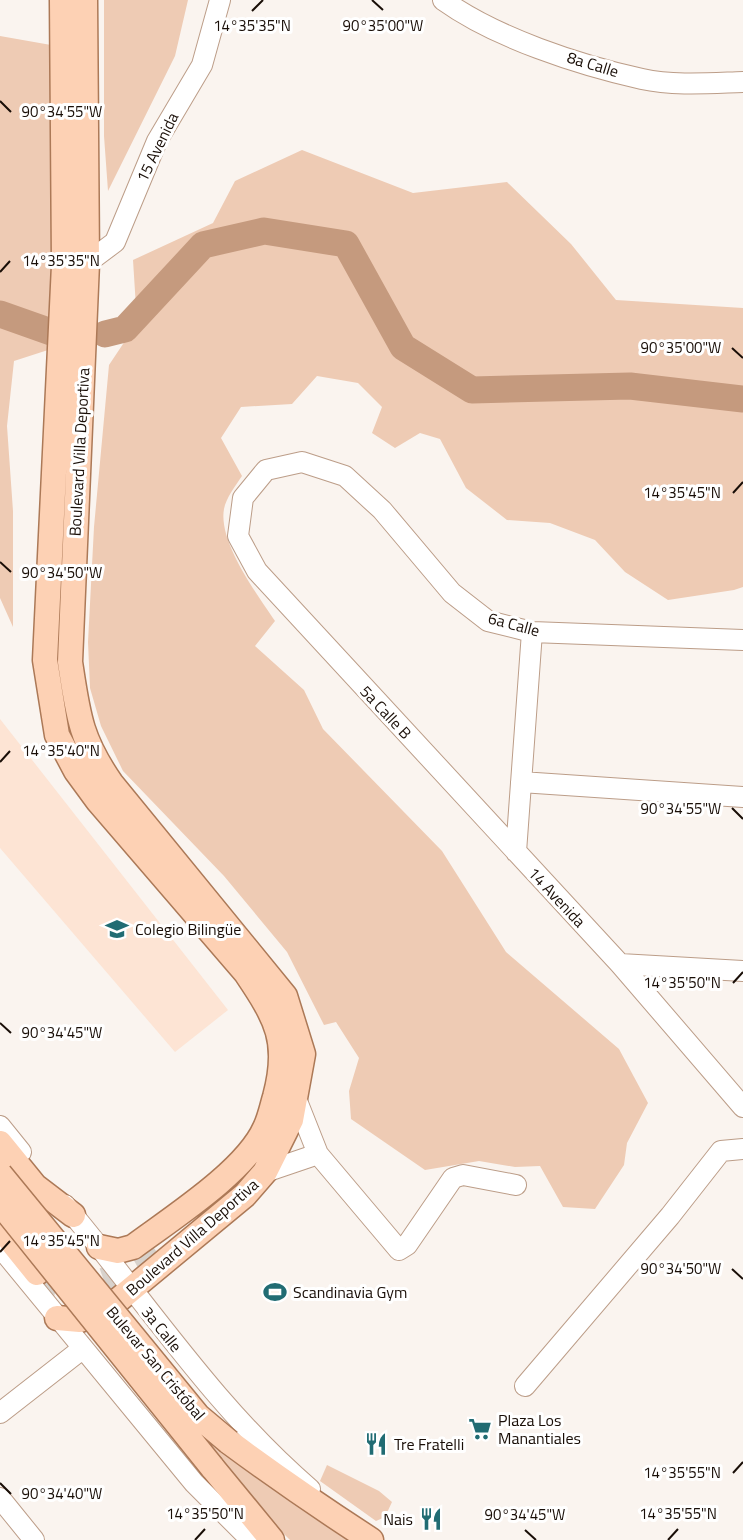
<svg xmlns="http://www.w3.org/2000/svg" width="743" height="1540" font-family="'Titillium Web',sans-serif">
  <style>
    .built { fill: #fde4d4 }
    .green { fill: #eecbb4 }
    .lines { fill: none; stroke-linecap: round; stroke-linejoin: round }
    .river { stroke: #c59a7e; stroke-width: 27 }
    .major-tunnel { stroke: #d8d2cc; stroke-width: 24; stroke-dasharray: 24 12; stroke-linecap: butt }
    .minor-casing { stroke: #bc9d88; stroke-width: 22 }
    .major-casing { stroke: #ac7957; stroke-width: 27 }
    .minor { stroke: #fff; stroke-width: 20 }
    .major { stroke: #fdd1b4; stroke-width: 24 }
    .major-bridge-casing { stroke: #ac7957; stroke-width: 27; stroke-linecap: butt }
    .major-bridge { stroke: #fdd1b4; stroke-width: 24 }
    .ticks { fill: none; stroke: #190e07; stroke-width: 2 }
    .labels { text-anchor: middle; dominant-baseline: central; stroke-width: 6; stroke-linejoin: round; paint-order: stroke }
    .street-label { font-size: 16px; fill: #190e07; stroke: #fff }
    .poi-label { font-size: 16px; fill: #190e07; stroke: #fff; text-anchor: start }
    .ticks-label { font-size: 15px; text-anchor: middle; fill: #190e07; stroke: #fff; stroke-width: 6; stroke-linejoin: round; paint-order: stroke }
  </style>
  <rect width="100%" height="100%" fill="#faf4ef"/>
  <path class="built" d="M0,719L228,1010L175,1052L0,848Z"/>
  <path class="green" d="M104,0H188L175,56L108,191L104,136Z
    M0,36L51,45L55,295L48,350L14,361L7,426L13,511V627L0,598Z
    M302,150L413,193L507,182L571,244L616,300L743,308V587L734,590L668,600L625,572L595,540L550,523L507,520L466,488L440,439L420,433L395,448L372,433L382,407L358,383L317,376L292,404L241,407L221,438L242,476C236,485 226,498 224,509C218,542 257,594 275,621L255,646L304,690L323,729L442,851L506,952L619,1049L648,1103L627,1143L624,1165L595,1209L563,1207L540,1166L515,1167L479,1161L425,1170L351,1119L349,1091L359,1058L336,1022L324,1025L287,952L224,876L123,771L101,726L90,688L88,642L94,527L109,365L137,323L133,260L213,223L235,181Z
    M213,1442L353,1540H290L258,1508L209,1446Z
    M327,1465L379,1491L392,1502L385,1517L376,1521L320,1481Z"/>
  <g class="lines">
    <path class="river" d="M0,314L51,332
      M105,334L125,329L203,245L264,231L346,244L403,347L472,390L630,386L743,399"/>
    <path class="major-tunnel" d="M37,1273C40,1276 43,1280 47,1282C74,1300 138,1267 160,1250"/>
    <g class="minor-casing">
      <path id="minor" d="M443,0C496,38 579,65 642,79C674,86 711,83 743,82
        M75,264L87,263L115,242L157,141L202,65L220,0
        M743,640L532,632L488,621L452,593L382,510L345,476L302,462L266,470L243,498L238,536L257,571L620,964L743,1107
        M521,782L743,797
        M516,852L532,632
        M620,964L743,971
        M297,1101L318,1154L399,1250L407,1245L453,1178L463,1175L516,1185
        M0,1126L21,1152
        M265,1172L318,1154
        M65,1205C145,1300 214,1407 310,1489
        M0,1247L194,1483L251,1540
        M525,1386L670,1216L721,1151L743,1149
        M0,1413L82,1349
        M0,1498L34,1540"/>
    </g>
    <g class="major-casing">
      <path id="major" d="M62,0L64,265L45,660L57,735L76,771L98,801L246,973C277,1019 290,1042 275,1097C272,1107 270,1118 265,1128C246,1171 172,1218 133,1247L118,1251L99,1247
        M0,1143L35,1186L73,1215
        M0,1227L37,1273
        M57,1318L80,1320L105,1311L245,1195L265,1172L291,1120L303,1054L285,996L111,783C80,738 78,715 70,662L87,263L85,0
        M229,1442C275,1476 323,1509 371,1540
        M212,1467L272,1540"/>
    </g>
    <use href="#minor" class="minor"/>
    <use href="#major" class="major"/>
    <g class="major-bridge-casing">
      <path id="major-bridge" d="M0,1174L198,1416L229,1442
        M0,1203L212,1467"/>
    </g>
    <use href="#major-bridge" class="major-bridge"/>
  </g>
  <path class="ticks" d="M372,0L383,10M252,11L263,0M0,101L11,112M0,272L10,261M732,348L743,358M733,493L743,482M0,562L11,572M0,762L10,751M732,808L743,819M733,983L743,972M0,1023L11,1033M0,1252L10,1241M732,1269L743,1279M733,1473L743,1462M0,1483L11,1494M525,1530L536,1540M195,1540L205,1529M668,1540L678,1529"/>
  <defs>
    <g id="school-bare" transform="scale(1.8)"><path d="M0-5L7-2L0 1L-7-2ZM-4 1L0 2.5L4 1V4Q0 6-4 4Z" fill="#216c73" stroke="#fff" stroke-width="2.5" paint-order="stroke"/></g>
    <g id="stadium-bare" transform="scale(1.8)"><path d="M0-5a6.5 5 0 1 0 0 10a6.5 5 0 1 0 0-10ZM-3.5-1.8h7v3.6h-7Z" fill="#216c73" stroke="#fff" stroke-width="2.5" paint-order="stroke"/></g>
    <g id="supermarket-bare" transform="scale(1.8)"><path d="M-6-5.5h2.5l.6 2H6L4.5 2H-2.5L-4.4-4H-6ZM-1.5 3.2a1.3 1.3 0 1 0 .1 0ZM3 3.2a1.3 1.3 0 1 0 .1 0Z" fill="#216c73" stroke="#fff" stroke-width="2.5" paint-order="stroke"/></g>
    <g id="restaurant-bare" transform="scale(1.8)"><path d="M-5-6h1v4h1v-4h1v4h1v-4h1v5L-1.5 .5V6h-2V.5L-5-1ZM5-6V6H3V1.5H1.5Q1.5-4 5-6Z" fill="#216c73" stroke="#fff" stroke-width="2.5" paint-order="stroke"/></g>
  </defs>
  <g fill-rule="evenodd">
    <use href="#school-bare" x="117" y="929"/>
    <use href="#stadium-bare" x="275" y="1292"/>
    <use href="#supermarket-bare" x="480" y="1429"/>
    <use href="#restaurant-bare" x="376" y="1444"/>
    <use href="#restaurant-bare" x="431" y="1519"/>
  </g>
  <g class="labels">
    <g class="street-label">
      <text transform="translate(593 64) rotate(17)">8a Calle</text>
      <text transform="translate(157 147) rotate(-64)">15 Avenida</text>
      <text transform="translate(79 452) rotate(-87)">Boulevard Villa Deportiva</text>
      <text transform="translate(514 624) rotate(15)">6a Calle</text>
      <text transform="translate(386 712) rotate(47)">5a Calle B</text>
      <text transform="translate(557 897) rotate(47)">14 Avenida</text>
      <text transform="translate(192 1237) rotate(-41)">Boulevard Villa Deportiva</text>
      <text transform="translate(162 1329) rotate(51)">3a Calle</text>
      <text transform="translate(156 1363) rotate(50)">Bulevar San Cristóbal</text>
    </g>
    <g class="poi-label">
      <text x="135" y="929">Colegio Bilingüe</text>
      <text x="293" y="1292">Scandinavia Gym</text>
      <text x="498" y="1420">Plaza Los<tspan x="498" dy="18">Manantiales</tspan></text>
      <text x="394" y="1444">Tre Fratelli</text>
      <text x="413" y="1519" text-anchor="end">Nais</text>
    </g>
  </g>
  <g class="ticks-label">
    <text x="383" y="31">90°35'00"W</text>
    <text x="252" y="31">14°35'35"N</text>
    <text x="62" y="117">90°34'55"W</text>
    <text x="61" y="266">14°35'35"N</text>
    <text x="681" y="353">90°35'00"W</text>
    <text x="682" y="498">14°35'45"N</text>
    <text x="62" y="578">90°34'50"W</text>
    <text x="61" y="756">14°35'40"N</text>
    <text x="681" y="814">90°34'55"W</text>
    <text x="682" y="988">14°35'50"N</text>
    <text x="62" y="1038">90°34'45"W</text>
    <text x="61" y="1246">14°35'45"N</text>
    <text x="681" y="1274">90°34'50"W</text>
    <text x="682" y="1478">14°35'55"N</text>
    <text x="62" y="1499">90°34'40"W</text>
    <text x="205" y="1519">14°35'50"N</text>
    <text x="678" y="1519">14°35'55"N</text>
    <text x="525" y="1520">90°34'45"W</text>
  </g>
</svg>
